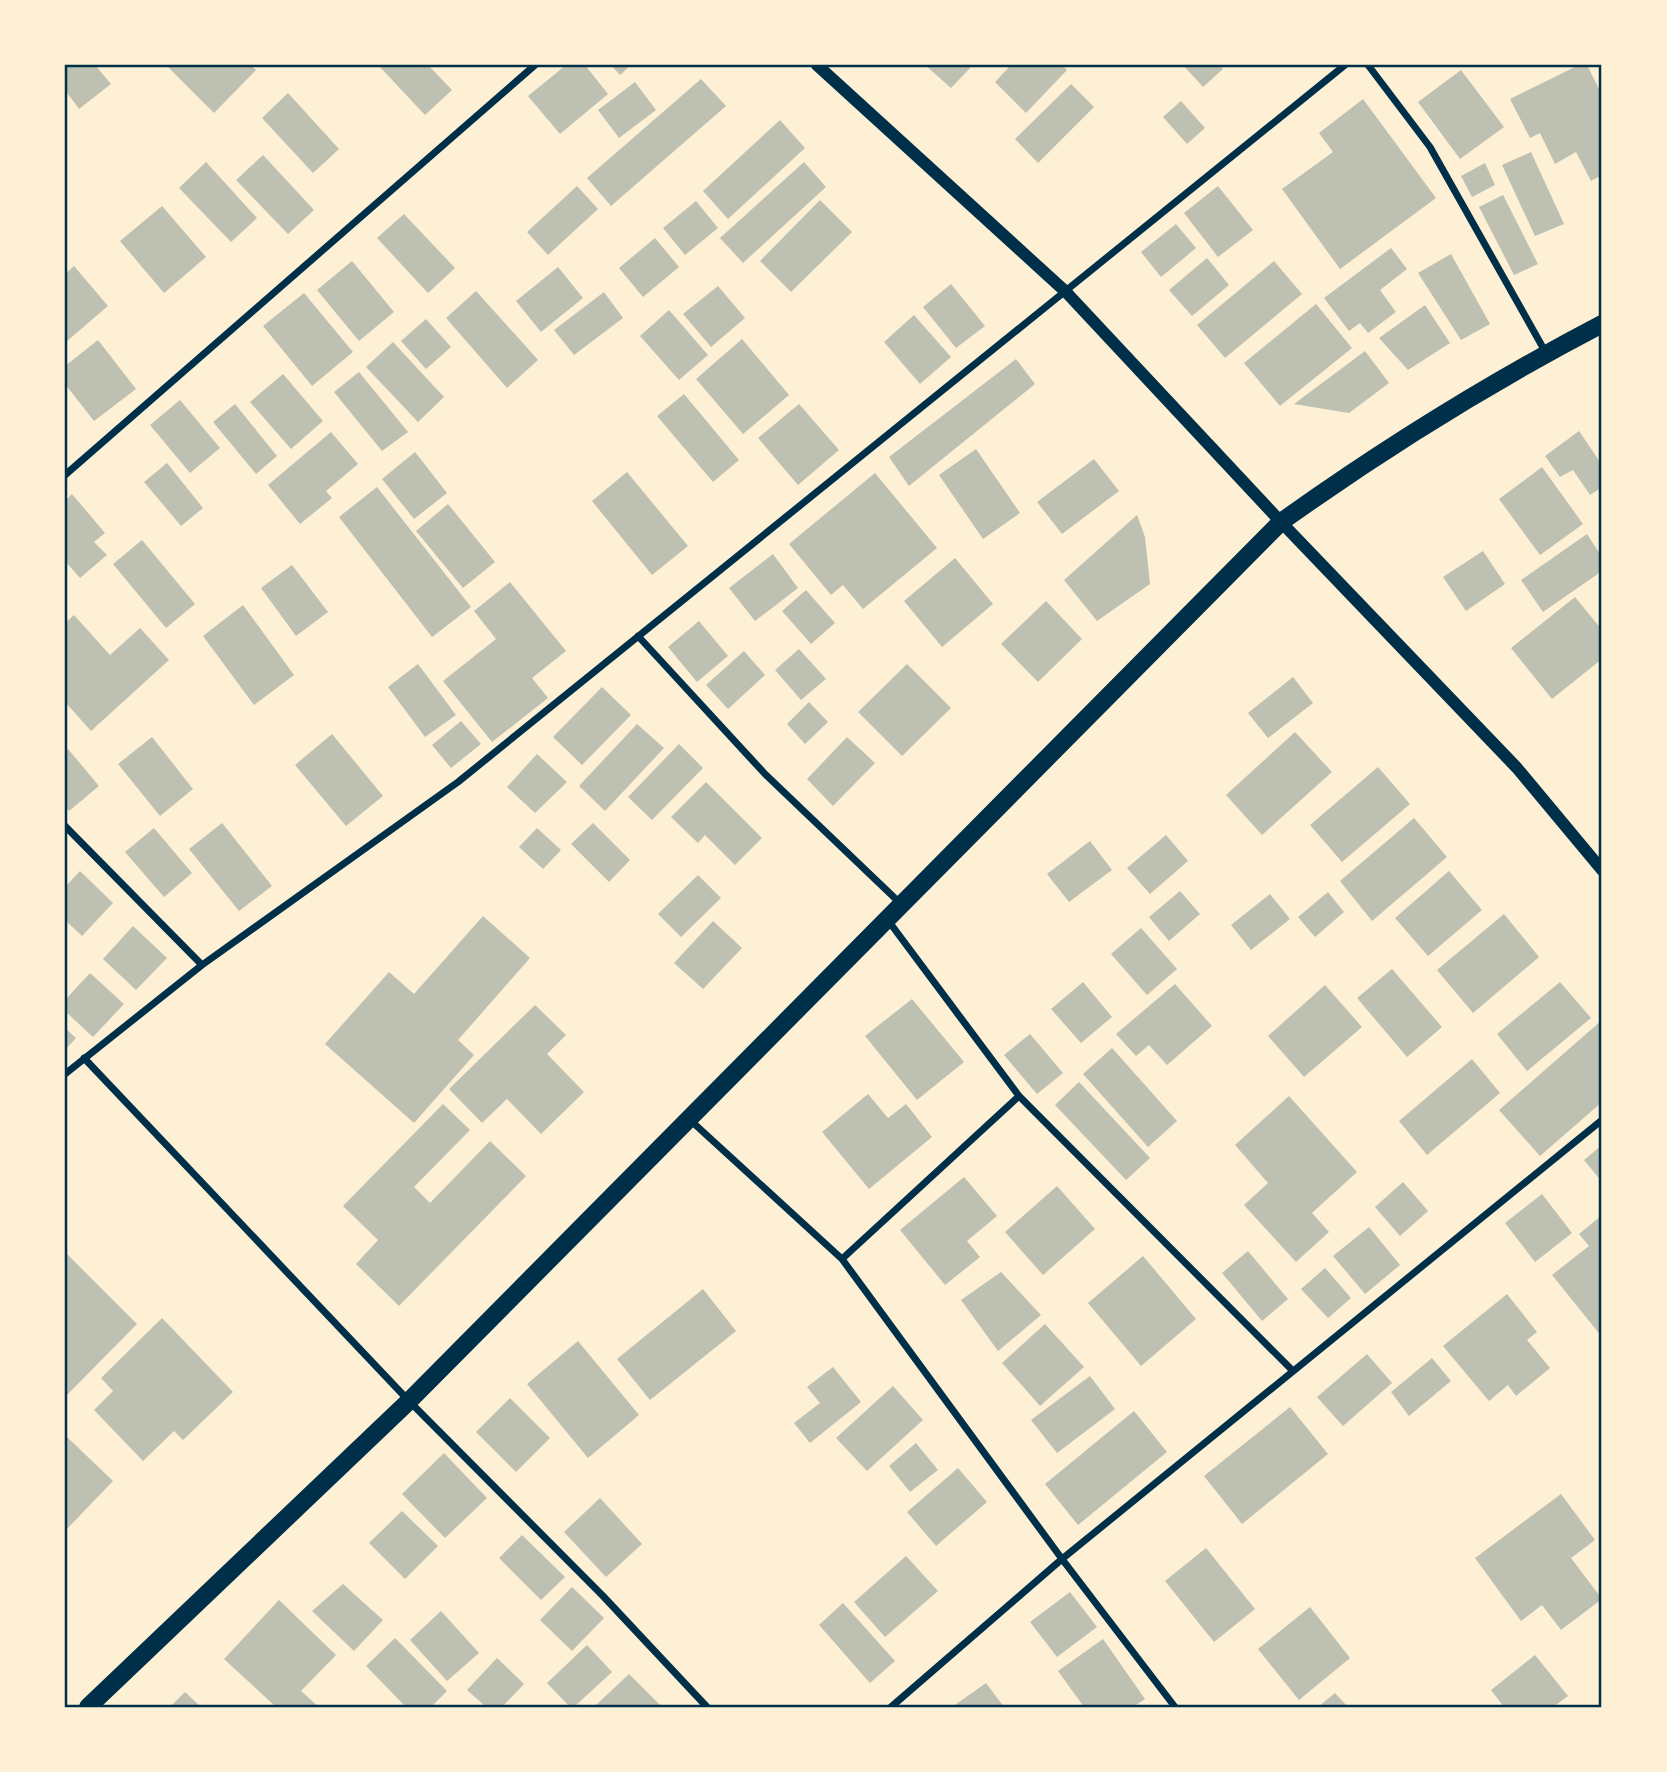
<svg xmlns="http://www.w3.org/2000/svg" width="1667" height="1772" font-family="Raleway,sans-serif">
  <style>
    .building { fill: #bec0b2 }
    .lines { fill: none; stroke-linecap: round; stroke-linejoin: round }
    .minor { stroke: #003049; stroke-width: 7 }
    .tertiary { stroke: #003049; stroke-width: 12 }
    .primary { stroke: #003049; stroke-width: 18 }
    .neatline { fill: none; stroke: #003049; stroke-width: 2.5 }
  </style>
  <rect width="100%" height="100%" fill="#fdf0d5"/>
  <path class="building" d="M65,65H95L111,84L79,109L65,90Z
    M166,65H251L256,70L214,113Z
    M378,65H428L452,90L425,115Z
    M566,65H585L608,94L560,134L528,96Z
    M611,65H631L620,75Z
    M925,65H973L951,88Z
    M1011,65H1062L1067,70L1026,113L995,82Z
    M1183,65H1220L1223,69L1203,87Z
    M1579,65H1587L1602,95V175L1591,181L1576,152L1555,164L1540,133L1530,138L1510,99Z
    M1461,70L1504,127L1460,159L1418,102Z
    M701,79L726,106L611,206L587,178Z
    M635,82L656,110L619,138L598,110Z
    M1071,84L1094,107L1038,163L1015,139Z
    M288,93L339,149L313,173L262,118Z
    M1363,99L1436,198L1340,269L1282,189L1333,152L1319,133Z
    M1181,101L1205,128L1187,144L1163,117Z
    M780,120L805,148L728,219L703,191Z
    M1531,152L1564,224L1535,236L1502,165Z
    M263,155L314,210L288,234L236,180Z
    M206,162L257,218L231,242L179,188Z
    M804,162L826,187L743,263L720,238Z
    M1485,163L1495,185L1472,197L1461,176Z
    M577,186L598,209L548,255L527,232Z
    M1218,186L1253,230L1218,257L1184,213Z
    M1503,195L1538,264L1514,275L1479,207Z
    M820,200L852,232L791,292L760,261Z
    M696,201L718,228L685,255L663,228Z
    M162,206L206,257L164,293L120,241Z
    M404,214L455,268L428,293L377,238Z
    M1176,224L1196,248L1161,277L1141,252Z
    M655,238L679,267L643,297L619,268Z
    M1391,248L1407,269L1380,290L1396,312L1368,333L1360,323L1349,331L1324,298Z
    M1451,254L1490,324L1461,340L1418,273Z
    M1207,258L1229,285L1192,316L1169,290Z
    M352,261L394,312L359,341L317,290Z
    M1274,261L1302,294L1225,358L1197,325Z
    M74,266L108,306L67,341L65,338V274Z
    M558,267L583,298L541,332L516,301Z
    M951,284L985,326L956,348L923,307Z
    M718,286L745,318L711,347L683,314Z
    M476,291L538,360L507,388L446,318Z
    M604,292L623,318L574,355L554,330Z
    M304,293L353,352L312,386L263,326Z
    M1316,304L1352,348L1280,406L1244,363Z
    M1425,305L1450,343L1408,370L1379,338Z
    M669,310L708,355L679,380L640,336Z
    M914,315L951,357L920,384L884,342Z
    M426,319L451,347L426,369L401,341Z
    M742,339L789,395L743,434L696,379Z
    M98,340L136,389L94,421L65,384V366Z
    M393,342L444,397L418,422L366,367Z
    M1365,351L1389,383L1349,413L1294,404Z
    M1016,359L1035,384L909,486L889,457Z
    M359,372L408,432L382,451L334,392Z
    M283,374L323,421L291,449L250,402Z
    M684,394L739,460L713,482L657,416Z
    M180,400L220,448L190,473L150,425Z
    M235,404L277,456L256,474L213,422Z
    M799,404L839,450L798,485L758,438Z
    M1579,431L1602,465V487L1590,495L1573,470L1560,477L1545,456Z
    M331,432L358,464L326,491L332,498L300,524L268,485Z
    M976,449L1020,513L983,539L939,475Z
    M415,452L447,493L414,519L382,479Z
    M1094,459L1119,491L1062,534L1037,502Z
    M167,463L203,508L181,526L144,482Z
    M1542,467L1583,524L1540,555L1499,499Z
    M627,472L688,546L652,575L592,501Z
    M875,473L937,548L863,609L843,585L831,595L789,544Z
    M377,487L471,607L432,637L339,517Z
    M72,494L105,533L94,542L107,555L80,578L65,561V501Z
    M448,504L495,562L463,588L416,531Z
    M1137,515L1145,537L1150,584L1097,621L1064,580Z
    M1587,534L1602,557V571L1543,612L1521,580Z
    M142,540L195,604L166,628L113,564Z
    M1483,551L1505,584L1466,611L1443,577Z
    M773,554L798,588L755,621L729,588Z
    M955,558L993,604L942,647L904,601Z
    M292,565L328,612L296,636L261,588Z
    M510,582L566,651L532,678L548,698L492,742L443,681L496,639L474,611Z
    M806,590L835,623L811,644L782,611Z
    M1575,597L1602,630V659L1552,699L1511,648Z
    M1046,601L1082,639L1038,682L1001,644Z
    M243,605L294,675L254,705L203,636Z
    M74,615L110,655L140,628L169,660L91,731L65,702V623Z
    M699,621L728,656L697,682L668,647Z
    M799,649L826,679L801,700L775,670Z
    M744,651L765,675L728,709L706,685Z
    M418,664L456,715L425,737L388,687Z
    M907,664L951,708L902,756L858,712Z
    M1293,677L1313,703L1268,738L1248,713Z
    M602,687L631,715L582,765L553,737Z
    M809,702L828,722L805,744L787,724Z
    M461,721L481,744L451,768L432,745Z
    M637,724L664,748L605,811L579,786Z
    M1295,732L1332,772L1262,835L1226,795Z
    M332,734L383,796L346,826L295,765Z
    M152,737L193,789L160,816L118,764Z
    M847,737L875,763L833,806L807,779Z
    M679,744L703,768L652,820L628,797Z
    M68,749L99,786L69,811L65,806V752Z
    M537,754L567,782L535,813L507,787Z
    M1378,767L1410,804L1342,862L1310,825Z
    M706,782L762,838L735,865L705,835L698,843L671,817Z
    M1414,818L1447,857L1372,921L1340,881Z
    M222,823L272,886L239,911L189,849Z
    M593,823L630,860L609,882L571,844Z
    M154,828L192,873L164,897L125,852Z
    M537,828L561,850L543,869L519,847Z
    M1166,835L1188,861L1150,894L1127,868Z
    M1090,841L1112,870L1069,902L1047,874Z
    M80,871L113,903L82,936L65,920V887Z
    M1449,871L1482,910L1428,956L1395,918Z
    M698,875L721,898L681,937L658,914Z
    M1180,891L1200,914L1169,941L1149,917Z
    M1328,892L1344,912L1315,937L1298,917Z
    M1270,894L1290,919L1251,950L1231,925Z
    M1504,914L1539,957L1473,1013L1437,970Z
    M483,916L530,958L458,1040L474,1055L414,1123L325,1044L389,972L414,994Z
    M713,921L742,948L703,989L674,963Z
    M133,926L167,958L136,990L103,959Z
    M1141,928L1177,969L1147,995L1111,954Z
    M1392,969L1442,1027L1407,1057L1357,998Z
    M90,973L124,1004L93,1037L65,1011V1000Z
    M1083,982L1112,1017L1081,1043L1051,1009Z
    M1560,982L1591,1018L1527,1071L1497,1034Z
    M1175,984L1212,1026L1167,1065L1149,1045L1136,1056L1116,1034Z
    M1325,985L1362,1027L1304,1077L1268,1036Z
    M912,999L964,1062L917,1100L865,1036Z
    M535,1005L566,1035L547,1054L584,1092L541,1134L507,1099L482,1123L449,1089Z
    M1602,1020V1102L1540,1156L1499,1110Z
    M65,1028L76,1038L65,1050Z
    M1030,1034L1063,1073L1037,1094L1004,1055Z
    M1112,1048L1177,1121L1148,1147L1083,1074Z
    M1472,1059L1500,1093L1427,1155L1399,1121Z
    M1079,1082L1150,1158L1126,1180L1055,1105Z
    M868,1094L888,1118L906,1104L932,1137L869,1189L822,1132Z
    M1289,1096L1357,1172L1312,1213L1329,1232L1296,1262L1244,1205L1268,1183L1235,1145Z
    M443,1104L470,1130L414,1187L430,1203L490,1141L526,1176L399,1306L356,1264L378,1240L343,1206Z
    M1602,1145V1182L1584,1160Z
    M964,1177L997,1216L967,1241L980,1257L945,1285L900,1230Z
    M1403,1182L1428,1211L1400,1236L1375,1207Z
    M1057,1186L1095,1229L1043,1275L1005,1232Z
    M1542,1194L1572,1233L1535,1262L1505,1223Z
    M1602,1215V1337L1552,1275L1589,1246L1579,1234Z
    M1369,1227L1400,1265L1365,1294L1333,1256Z
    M1248,1251L1288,1299L1262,1321L1222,1273Z
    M65,1252L137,1324L65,1397Z
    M1143,1256L1196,1319L1141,1366L1088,1303Z
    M1325,1268L1351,1298L1328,1318L1301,1289Z
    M1001,1272L1041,1315L998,1351L961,1300Z
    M703,1289L736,1331L650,1400L617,1359Z
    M1507,1294L1537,1332L1527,1340L1550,1368L1516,1396L1508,1385L1489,1401L1443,1346Z
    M162,1318L233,1392L183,1440L174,1431L143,1461L94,1410L113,1391L101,1378Z
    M1045,1324L1084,1367L1040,1406L1002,1363Z
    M578,1341L639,1415L588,1458L527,1384Z
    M1367,1354L1392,1383L1343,1426L1317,1397Z
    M1432,1358L1451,1381L1409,1416L1391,1392Z
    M833,1367L861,1402L810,1443L794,1423L820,1403L807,1387Z
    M1090,1376L1115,1409L1057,1453L1031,1420Z
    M893,1386L923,1420L867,1471L836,1438Z
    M510,1398L550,1438L516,1472L476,1432Z
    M1290,1407L1328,1454L1242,1524L1204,1476Z
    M1134,1411L1167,1452L1078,1525L1045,1484Z
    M65,1435L113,1481L65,1531Z
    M916,1443L938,1470L910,1492L889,1466Z
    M444,1453L487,1498L445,1538L402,1494Z
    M958,1468L987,1502L936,1546L907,1512Z
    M1561,1494L1595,1540L1571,1558L1602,1599L1561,1630L1542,1605L1521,1621L1475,1558Z
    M600,1498L642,1544L606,1577L564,1532Z
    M402,1511L438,1546L405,1579L369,1543Z
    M522,1535L565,1577L541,1600L499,1558Z
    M1206,1548L1255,1609L1214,1642L1165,1581Z
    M906,1556L938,1591L885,1637L854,1602Z
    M343,1584L383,1620L354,1651L312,1611Z
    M572,1587L604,1618L572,1651L540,1620Z
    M1070,1592L1097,1627L1057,1657L1030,1622Z
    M279,1600L336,1655L301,1691L319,1707H276L224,1659Z
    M843,1603L895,1661L870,1683L819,1625Z
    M1310,1607L1350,1658L1299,1700L1258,1649Z
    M441,1611L479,1653L447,1681L410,1640Z
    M395,1638L447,1691L431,1707H406L366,1666Z
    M1103,1639L1145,1699L1133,1707H1084L1058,1671Z
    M587,1645L612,1672L574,1707H570L547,1683Z
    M1535,1655L1568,1696L1553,1707H1504L1491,1690Z
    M497,1658L524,1684L502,1707H486L467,1690Z
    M629,1674L662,1707H594Z
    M986,1683L1004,1707H952Z
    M185,1692L201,1707H170Z
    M1335,1693L1348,1707H1318Z"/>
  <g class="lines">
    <path class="minor" d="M1368,65L1430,147L1546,353
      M65,475L535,65
      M638,636L765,774L901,904
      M65,826L202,965
      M887,919L1019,1096L1293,1371
      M84,1058L409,1401L603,1596L707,1707
      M65,1074L202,965L458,782L1345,65
      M689,1119L842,1259L1062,1559L1175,1707
      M842,1259L1019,1096
      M891,1707L1062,1559L1602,1120"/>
    <path class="tertiary" d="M817,65L1066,292L1281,522L1517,768L1602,870"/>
    <path class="primary" d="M88,1707L409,1401L1281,522C1383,449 1491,382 1602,324"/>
  </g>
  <rect width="1667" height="1772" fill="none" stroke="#fdf0d5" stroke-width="133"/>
  <rect x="66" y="66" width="1534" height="1640" class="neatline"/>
</svg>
